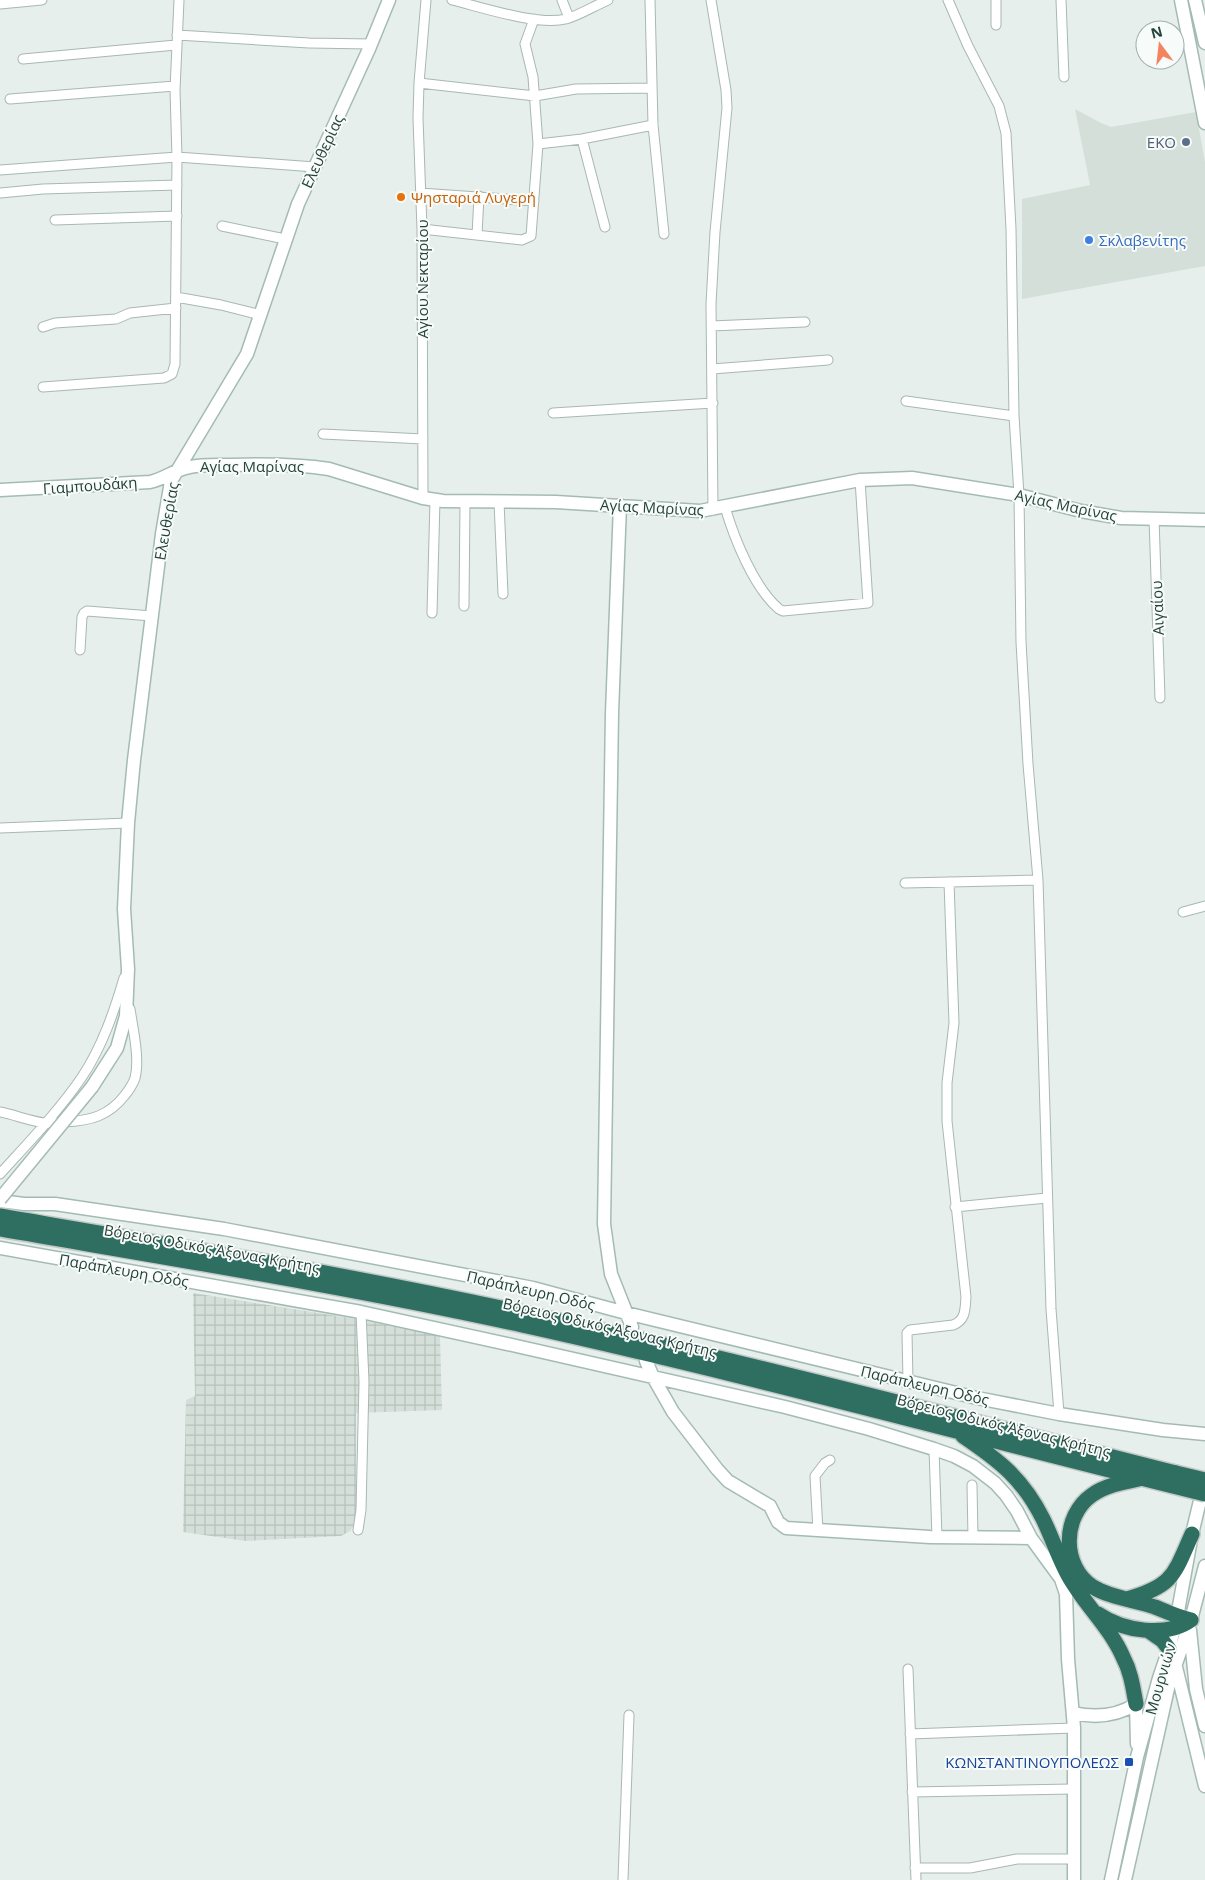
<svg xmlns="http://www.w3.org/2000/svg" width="1205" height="1880" font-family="'Open Sans',sans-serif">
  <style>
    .built { fill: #d4dfda }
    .industrial { fill: url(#industrial-grid) }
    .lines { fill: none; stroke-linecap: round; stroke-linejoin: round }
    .street-casing { stroke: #a8b8b2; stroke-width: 11 }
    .secondary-casing { stroke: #a4bbb3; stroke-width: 15 }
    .highway-casing { stroke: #c2cac8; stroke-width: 18 }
    .street { stroke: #fff; stroke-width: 9 }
    .secondary { stroke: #fff; stroke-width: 12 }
    .highway { stroke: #2f6f62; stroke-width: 15 }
    .secondary-bridge-casing { stroke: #a4bbb3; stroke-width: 15; stroke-linecap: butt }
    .highway-bridge-casing { stroke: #c2cac8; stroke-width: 18; stroke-linecap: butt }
    .secondary-bridge { stroke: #fff; stroke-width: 12 }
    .highway-bridge { stroke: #2f6f62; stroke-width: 15 }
    .service-dot { fill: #5c6f8a; stroke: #f7fbf9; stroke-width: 2 }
    .food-dot { fill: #e8710a; stroke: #f7fbf9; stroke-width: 2 }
    .shop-dot { fill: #3f7fe0; stroke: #f7fbf9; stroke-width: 2 }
    .transit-dot { fill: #1a4fb4; stroke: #f7fbf9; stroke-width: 2 }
    .labels { text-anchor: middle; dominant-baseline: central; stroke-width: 4; stroke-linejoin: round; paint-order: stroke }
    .service-label { font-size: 15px; fill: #4e5e75; stroke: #f7fbf9; text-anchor: end }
    .street-label { font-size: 15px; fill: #24423a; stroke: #f7fbf9 }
    .food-label { font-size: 15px; fill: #c56008; stroke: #f7fbf9; text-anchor: start }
    .shop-label { font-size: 15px; fill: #366cbe; stroke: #f7fbf9; text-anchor: start }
    .transit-label { font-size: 15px; fill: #164399; stroke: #f7fbf9; text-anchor: end }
  </style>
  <defs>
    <pattern id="industrial-grid" width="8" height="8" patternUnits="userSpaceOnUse" patternTransform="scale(1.25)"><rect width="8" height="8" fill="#d4dfda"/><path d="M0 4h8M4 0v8" fill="none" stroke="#b6c1bc"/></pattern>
  </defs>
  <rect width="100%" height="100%" fill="#e6efeb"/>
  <path class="built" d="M1075,109L1101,123L1111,127L1196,112L1205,162V266L1022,299V199L1090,185Z"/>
  <path class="industrial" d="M193,1293L356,1319L440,1336L442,1410L356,1413V1523L350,1531L341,1536L246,1541L183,1532L186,1400L195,1396Z"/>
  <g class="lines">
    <g class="street-casing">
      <path id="street" d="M452,0C481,7 537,26 566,19C580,15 594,6 608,0
        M562,0L569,18
        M650,0L653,125L664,234
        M711,0L726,90L727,108L715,232L711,304L713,510
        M948,0L968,46L999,106L1006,133L1011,229L1014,416L1019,495L1021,642L1028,764L1038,880L1051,1309L1059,1414
        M996,0V25
        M1061,0L1064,77
        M0,4L42,0
        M177,35L309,43L371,44
        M23,59L176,45
        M419,83L535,96L576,89L652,88
        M10,99L175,86
        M582,139L605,227
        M538,144L582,139L653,125
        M0,170L177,157L315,167
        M0,193L43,189L177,185
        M420,193L534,201
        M55,220L177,216
        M222,226L285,239
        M422,229L522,240L531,236L538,144L533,77L525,44L534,19
        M477,235L479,196
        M176,297L221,305L261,315
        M711,326L805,322
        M43,327L55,323L116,319L130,313L176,308
        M712,369L828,360
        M43,387L164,378L172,374L175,364L177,157L175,90L179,0
        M906,401L1014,416
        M553,413L713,403
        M323,434L423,439
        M423,498L422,229L418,118L419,83L426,0
        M499,502L503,594
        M725,507C734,538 754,588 779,609L783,611L868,603L860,480
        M1154,518L1160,698
        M464,606L465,501
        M432,613L435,500
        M80,650L82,617L84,613L87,611L152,616
        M0,828L128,823
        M905,883L1038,880
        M1183,912L1205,906
        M0,1112C15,1115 30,1121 45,1123C51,1124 58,1122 64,1122C90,1121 109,1116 125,1095C129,1090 133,1084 135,1078C140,1059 133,1029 130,1009
        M0,1174C28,1143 58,1112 82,1077C102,1047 114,1012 124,978
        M955,1207L1047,1198
        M908,1381L907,1333L910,1330L953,1325C966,1320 965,1309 966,1297L947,1121V1083L954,1023L949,882
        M934,1449L937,1537
        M972,1485L973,1537
        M358,1530L361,1510L364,1382L361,1312
        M818,1531L815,1476L825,1463L830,1460
        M908,1669L916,1880
        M910,1734L1074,1728
        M912,1792L1073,1789
        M915,1868H970L1017,1859H1074
        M623,1880L629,1715"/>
    </g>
    <g class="secondary-casing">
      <path id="secondary" d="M1181,0L1205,123
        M1195,0L1205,43
        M0,490L150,482C164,479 176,469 190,467C203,464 218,465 232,465C265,464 297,464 329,469L423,498L443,501L556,502L700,511L860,480L912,478L1019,495L1081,511L1121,518L1205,520
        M620,505L612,713L604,1224L611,1274L632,1327
        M92,1087L117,1048L126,1016L128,969L124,909L128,823L134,760L162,534L171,481L247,354L298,204L369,49L389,0
        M0,1201L24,1204H55L224,1229L533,1288L626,1313L977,1398L1059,1414L1163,1430L1205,1434
        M0,1248L361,1312L512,1345L785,1407L869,1429L934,1449L954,1456L973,1466L995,1483L1006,1495L1017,1511L1031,1538L1061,1579L1066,1594L1068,1659L1074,1728V1880
        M646,1361L653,1377L673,1412L717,1469L728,1481L770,1506L778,1522L786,1528L930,1537L1031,1538
        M1190,1630L1196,1689L1205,1726
        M1175,1663L1205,1786
        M1073,1713C1095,1718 1117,1716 1136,1704L1137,1744
        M1111,1880L1137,1757L1159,1678L1169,1649L1177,1617L1192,1534L1204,1484
        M1125,1880L1169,1684L1191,1620L1205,1566"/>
    </g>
    <g class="highway-casing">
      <path id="highway" d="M0,1216C175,1246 350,1275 524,1313C743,1361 959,1418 1176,1473
        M0,1229C174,1259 349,1287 522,1325C740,1373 956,1432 1173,1486
        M963,1436C1000,1461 1023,1479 1043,1519C1052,1537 1058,1557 1068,1575C1084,1604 1110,1627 1123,1657C1131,1672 1133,1688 1136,1704
        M1139,1479C1124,1482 1106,1485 1092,1495C1062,1516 1061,1566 1093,1587C1111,1598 1135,1600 1155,1607C1167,1612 1178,1617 1191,1620
        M1127,1599C1173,1586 1174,1575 1192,1534
        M1098,1614C1123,1631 1166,1638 1191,1620
        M1149,1631L1162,1640L1169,1649"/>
    </g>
    <use href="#street" class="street"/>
    <use href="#secondary" class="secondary"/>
    <use href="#highway" class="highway"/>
    <g class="secondary-bridge-casing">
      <path id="secondary-bridge" d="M0,1199L92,1087"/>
    </g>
    <g class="highway-bridge-casing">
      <path id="highway-bridge" d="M1176,1473L1205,1480
        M1173,1486L1205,1494"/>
    </g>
    <use href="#secondary-bridge" class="secondary-bridge"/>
    <use href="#highway-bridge" class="highway-bridge"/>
  </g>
  <circle class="service-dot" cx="1186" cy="142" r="5"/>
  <circle class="food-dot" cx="401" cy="197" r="5"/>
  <circle class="shop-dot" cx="1089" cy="240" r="5"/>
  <rect class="transit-dot" x="1124" y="1757" width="10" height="10" rx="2.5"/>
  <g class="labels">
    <g class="service-label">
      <text x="1176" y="142">EKO</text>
    </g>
    <g class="street-label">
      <text transform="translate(322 151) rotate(-65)">Ελευθερίας</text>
      <text transform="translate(422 279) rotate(-90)">Αγίου Νεκταρίου</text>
      <text x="252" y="466">Αγίας Μαρίνας</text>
      <text transform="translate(90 485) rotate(-4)">Γιαμπουδάκη</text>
      <text transform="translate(1066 505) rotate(12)">Αγίας Μαρίνας</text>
      <text transform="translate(652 507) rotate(3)">Αγίας Μαρίνας</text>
      <text transform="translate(166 521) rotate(-80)">Ελευθερίας</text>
      <text transform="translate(1157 608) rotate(-92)">Αιγαίου</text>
      <text transform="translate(212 1248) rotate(10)">Βόρειος Οδικός Άξονας Κρήτης</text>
      <text transform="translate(124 1270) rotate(10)">Παράπλευρη Οδός</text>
      <text transform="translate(531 1290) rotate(13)">Παράπλευρη Οδός</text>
      <text transform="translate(610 1327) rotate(13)">Βόρειος Οδικός Άξονας Κρήτης</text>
      <text transform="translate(925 1385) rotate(13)">Παράπλευρη Οδός</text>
      <text transform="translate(1004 1425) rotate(14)">Βόρειος Οδικός Άξονας Κρήτης</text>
      <text transform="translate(1160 1679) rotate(-74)">Μουρνιών</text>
    </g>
    <g class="food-label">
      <text x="411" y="197">Ψησταριά Λυγερή</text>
    </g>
    <g class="shop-label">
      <text x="1099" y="240">Σκλαβενίτης</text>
    </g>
    <g class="transit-label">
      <text x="1119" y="1762">ΚΩΝΣΤΑΝΤΙΝΟΥΠΟΛΕΩΣ</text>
    </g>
  </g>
  <g transform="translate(1160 45) rotate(345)"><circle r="24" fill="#f7fbf9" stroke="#a3b1ad"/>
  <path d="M0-4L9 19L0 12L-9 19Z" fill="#f4845f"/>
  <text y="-8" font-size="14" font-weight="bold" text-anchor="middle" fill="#24423a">N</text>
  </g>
</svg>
